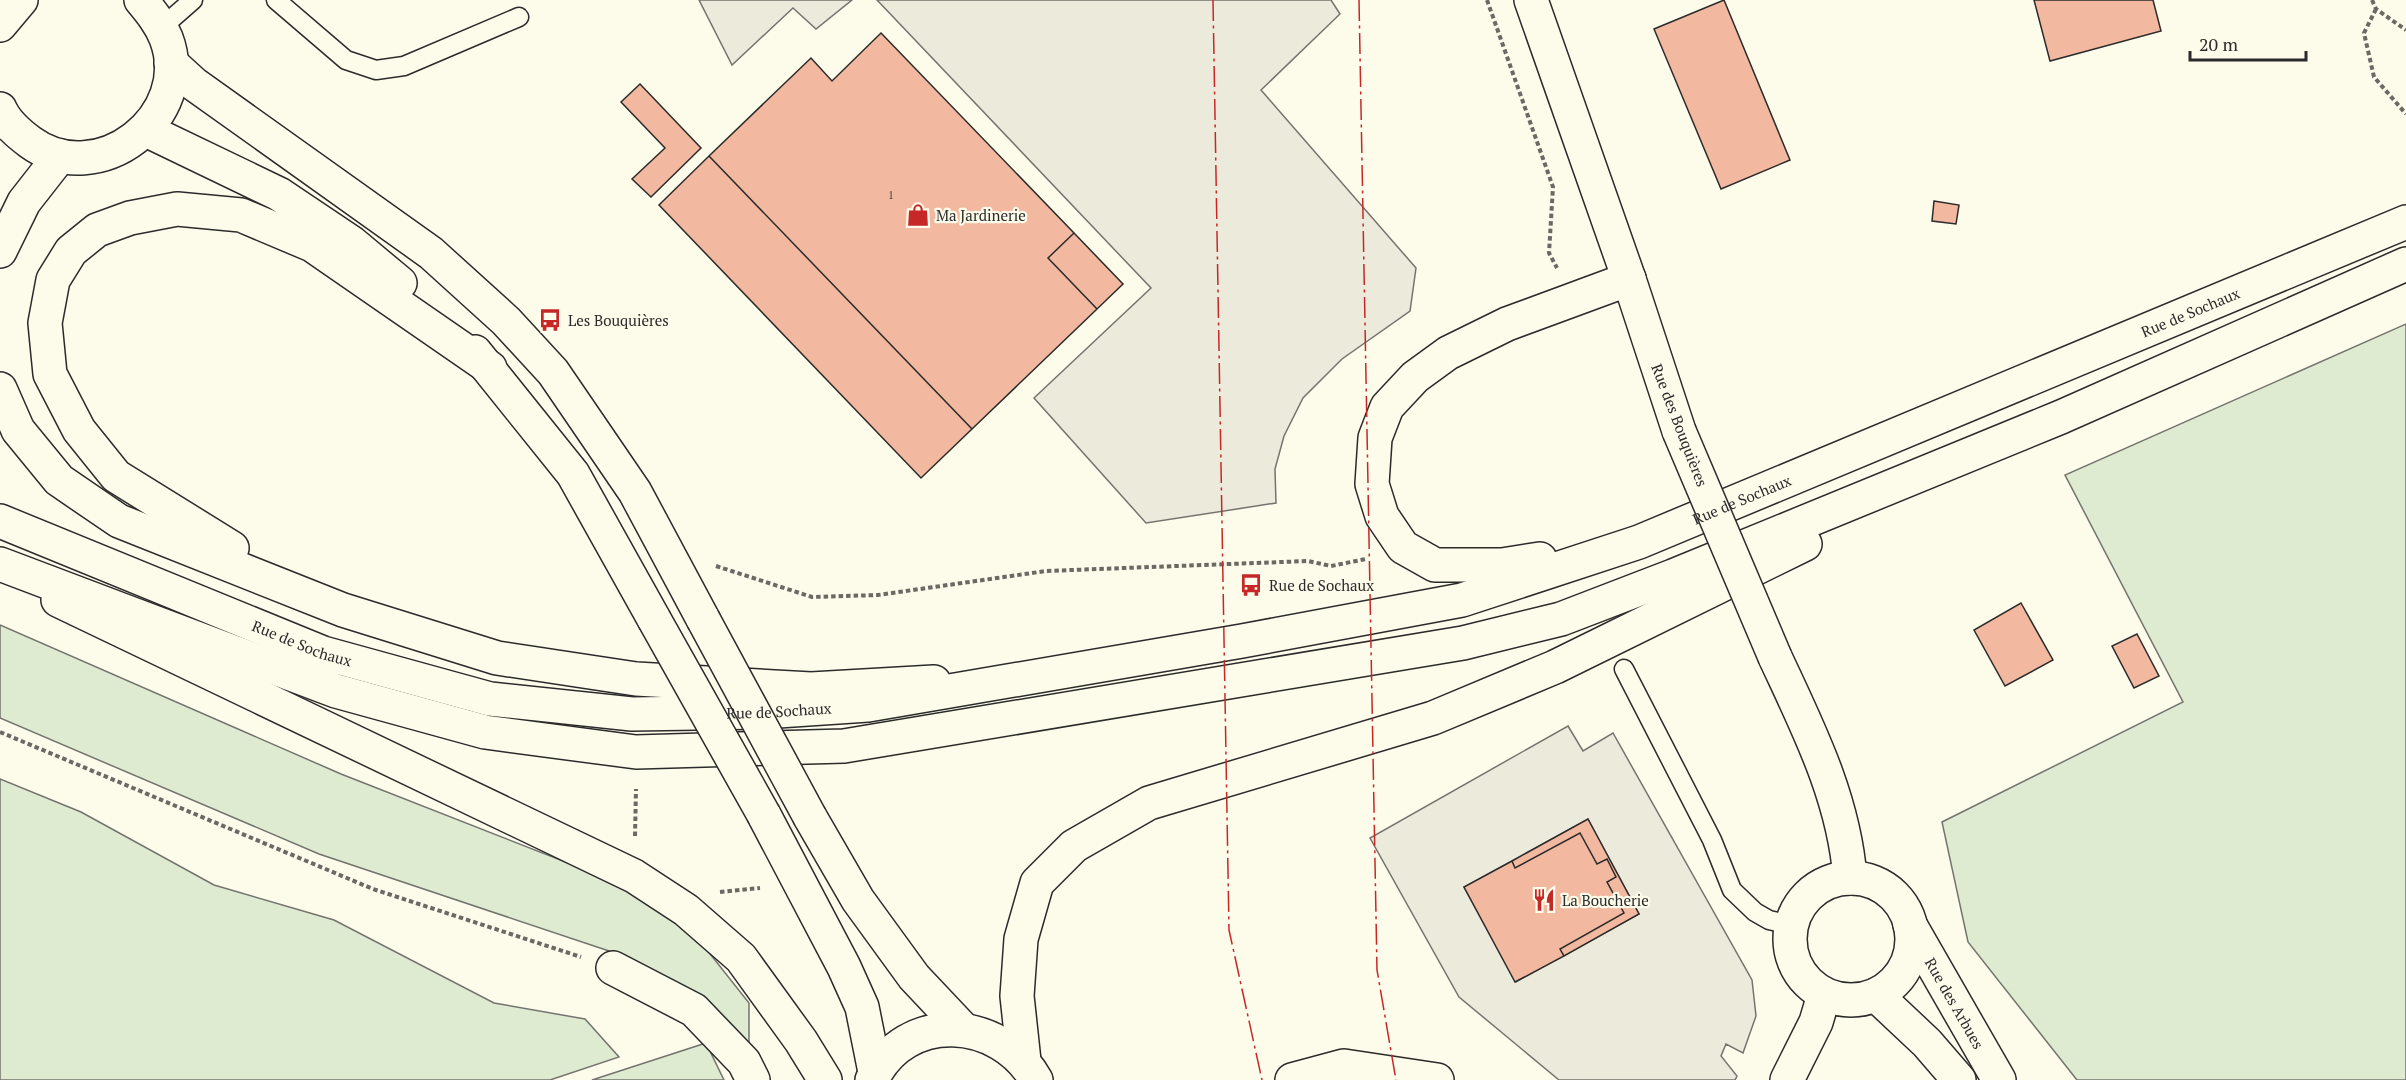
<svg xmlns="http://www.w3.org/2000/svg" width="2406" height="1080" font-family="'PT Serif',serif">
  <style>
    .green { fill: #deebd1; stroke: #74746e; stroke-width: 1.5 }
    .parking { fill: #eceadb; stroke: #74746e; stroke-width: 1.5; fill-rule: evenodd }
    .building { fill: #f2b8a0; stroke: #2b2b2b; stroke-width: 1.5 }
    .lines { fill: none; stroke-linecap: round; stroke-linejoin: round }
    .service-casing { stroke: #2b2b2b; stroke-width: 21 }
    .minor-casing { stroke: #2b2b2b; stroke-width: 36 }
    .tertiary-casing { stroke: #2b2b2b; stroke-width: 36 }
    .secondary-casing { stroke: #2b2b2b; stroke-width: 36 }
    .primary-casing { stroke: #2b2b2b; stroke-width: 36 }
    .path { stroke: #6a6964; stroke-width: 4; stroke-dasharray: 4.5 3; stroke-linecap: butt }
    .service { stroke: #fdfbea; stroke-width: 18 }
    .minor { stroke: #fdfbea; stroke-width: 33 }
    .tertiary { stroke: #fdfbea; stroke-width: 33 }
    .secondary { stroke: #fdfbea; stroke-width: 33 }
    .primary { stroke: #fdfbea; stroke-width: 33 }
    .tertiary-bridge-casing { stroke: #2b2b2b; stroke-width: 36; stroke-linecap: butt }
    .secondary-bridge-casing { stroke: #2b2b2b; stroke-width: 36; stroke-linecap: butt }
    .tertiary-bridge { stroke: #fdfbea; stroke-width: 33 }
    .secondary-bridge { stroke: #fdfbea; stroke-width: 33 }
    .power { stroke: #c62828; stroke-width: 1.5; stroke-dasharray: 21 4.5 3 4.5; stroke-linecap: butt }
    .labels { text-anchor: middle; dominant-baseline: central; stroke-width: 4.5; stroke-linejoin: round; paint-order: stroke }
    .number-label { font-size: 12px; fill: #5d4e48 }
    .poi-label { font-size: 15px; fill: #2b2b2b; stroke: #fdfbea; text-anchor: start }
    .street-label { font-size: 15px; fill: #2b2b2b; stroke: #fdfbea }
  </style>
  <rect width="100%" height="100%" fill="#fdfbea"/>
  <path class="green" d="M2406,324V1080H2077L1968,942L1942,822L2183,702L2065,475Z
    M0,625L341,774L637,890L707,950L749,1003V1052L624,956L319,854L0,718Z
    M0,779L81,812L214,885L334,920L494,1003L585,1019L619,1057L550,1080H0Z
    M706,1043L724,1080H592Z"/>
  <path class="parking" d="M699,0H852L816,29L793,8L732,65Z
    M877,0H1331L1340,14L1261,90L1416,268L1410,311L1342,359L1303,398L1284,436L1275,469L1276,503L1146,523L1034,398L1151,288Z
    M1568,726L1583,751L1613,733L1752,980L1756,1016L1743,1053L1726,1044L1721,1056L1737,1076L1735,1080H1559L1459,997L1370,838ZM1588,819L1639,914L1516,982L1464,887Z"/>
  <path class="building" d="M1724,0L1790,160L1721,189L1654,29Z
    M2034,0H2153L2161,31L2050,61Z
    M881,33L1074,233L1048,258L1097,309L972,429L709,156L811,58L832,81Z
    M640,84L701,148L651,197L632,179L665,148L621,102Z
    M709,156L972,429L921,478L659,205Z
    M1934,201L1959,205L1956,224L1932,221Z
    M1074,233L1123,284L1097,309L1048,258Z
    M2021,603L2053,660L2005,686L1974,630Z
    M2137,634L2159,676L2134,688L2112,646Z
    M1588,819L1639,914L1564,956L1560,949L1624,913L1607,882L1616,877L1607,859L1597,864L1580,833L1515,868L1512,861Z
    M1580,833L1597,864L1607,859L1616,877L1607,882L1624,913L1560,949L1564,956L1515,982L1464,887L1512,861L1515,868Z"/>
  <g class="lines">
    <g class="service-casing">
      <path id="service" d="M276,0L346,60L376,70L404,66L519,17
        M161,28L193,0
        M1624,669L1712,840L1732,890L1755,912L1769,920L1791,925"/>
    </g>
    <g class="minor-casing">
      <path id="minor" d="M1531,0L1629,279
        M613,968L694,1010L744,1062L753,1080"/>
    </g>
    <g class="tertiary-casing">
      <path id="tertiary" d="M1629,279L1679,431
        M1775,657C1808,728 1844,798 1850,878"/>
    </g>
    <g class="secondary-casing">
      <g id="secondary">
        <path d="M0,25L21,0"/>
        <path d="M171,63L194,84L431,253L506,321L553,372L635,492L703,619"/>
        <path d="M0,109C6,123 18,133 30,142C98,192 196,116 166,38C160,23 151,12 141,0"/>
        <path d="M146,130L279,194L352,243L400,283"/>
        <path d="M0,251L24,202L60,156"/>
        <path d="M475,352L573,474L654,619"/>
        <path d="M0,389L18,430L59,480L119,521L343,610L497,658L636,679L811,689L934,682"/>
        <path d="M232,548L116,476L79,430L50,374L45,323L53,280L71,251L97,230L130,218L177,209L241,215L312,245L490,368"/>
        <path d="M58,600L634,876L686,910L741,958L801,1041L825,1080"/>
        <path d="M764,815L844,967L862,1007L875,1072"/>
        <path d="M810,817L858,900L914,977L964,1030"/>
        <circle cx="1851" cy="939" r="61"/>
        <path id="s1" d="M1910,925L1999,1080"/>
        <path d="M1876,995L1927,1043L1959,1080"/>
        <path d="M872,1080C905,1010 1000,1016 1036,1080"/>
        <path d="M1292,1080L1344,1066L1437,1080"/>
        <path d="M1787,1080L1816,1022L1824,995"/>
      </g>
    </g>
    <g class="primary-casing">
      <g id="primary">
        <path d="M0,122L2,114"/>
        <path id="s2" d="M0,521L323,653L490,699L632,714L763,712L868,705L1242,641L1462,600L1639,542L2406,222"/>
        <path d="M1540,559L1502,565H1435L1403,547L1382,516L1372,484L1375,438L1387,407L1415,377L1448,353L1507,324L1629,279"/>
        <path d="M0,564L336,691L485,732L636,752L844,746L1463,643L1561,619L1673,576L2061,417L2406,264"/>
        <path d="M1024,1061L1017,996L1021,939L1037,883L1074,846L1149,803L1433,718L1555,667L1805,544"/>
      </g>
    </g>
    <path class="path" d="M1487,0L1553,187L1549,253L1557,268
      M2372,0L2376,9L2406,30
      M2376,9L2364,33L2374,77L2406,114
      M716,566L812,597L878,595L1046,571L1308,561L1331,566L1366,559
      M0,732L373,889L581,957
      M635,836L636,789
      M720,892L760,888"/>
    <use href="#service" class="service"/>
    <use href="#minor" class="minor"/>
    <use href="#tertiary" class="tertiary"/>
    <use href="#secondary" class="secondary"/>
    <use href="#primary" class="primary"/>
    <g class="tertiary-bridge-casing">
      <path id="tertiary-bridge" d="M1679,431L1775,657"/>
    </g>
    <g class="secondary-bridge-casing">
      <path id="secondary-bridge" d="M654,619L764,815
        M703,619L810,817"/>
    </g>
    <use href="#tertiary-bridge" class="tertiary-bridge"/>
    <use href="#secondary-bridge" class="secondary-bridge"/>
    <path class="power" d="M1213,0L1229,930L1262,1080
      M1359,0L1377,970L1396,1080"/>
  </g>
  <defs>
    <g id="shop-bare" transform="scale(1.8)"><path d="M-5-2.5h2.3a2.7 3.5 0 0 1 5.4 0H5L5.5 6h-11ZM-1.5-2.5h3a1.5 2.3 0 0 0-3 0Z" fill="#c62828" stroke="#fdfbea" stroke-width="2.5" paint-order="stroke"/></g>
    <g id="bus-bare" transform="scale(1.8)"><path d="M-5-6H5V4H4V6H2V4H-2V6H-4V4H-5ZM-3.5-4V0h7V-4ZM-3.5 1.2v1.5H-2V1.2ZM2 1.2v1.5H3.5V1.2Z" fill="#c62828" stroke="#fdfbea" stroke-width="2.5" paint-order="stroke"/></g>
    <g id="restaurant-bare" transform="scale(1.8)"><path d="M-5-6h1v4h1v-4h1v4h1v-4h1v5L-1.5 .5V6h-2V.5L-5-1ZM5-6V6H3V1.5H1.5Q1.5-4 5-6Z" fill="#c62828" stroke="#fdfbea" stroke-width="2.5" paint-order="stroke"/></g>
  </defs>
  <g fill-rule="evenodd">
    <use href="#shop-bare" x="918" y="215"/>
    <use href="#bus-bare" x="550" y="320"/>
    <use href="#bus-bare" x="1251" y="585"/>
    <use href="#restaurant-bare" x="1544" y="900"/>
  </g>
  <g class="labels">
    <g class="number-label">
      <text x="891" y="194">1</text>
    </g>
    <g class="poi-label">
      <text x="936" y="215">Ma Jardinerie</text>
      <text x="568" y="320">Les Bouquières</text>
      <text x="1269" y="585">Rue de Sochaux</text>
      <text x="1562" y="900">La Boucherie</text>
    </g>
    <g class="street-label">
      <text stroke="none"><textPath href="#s2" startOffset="2288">Rue de Sochaux</textPath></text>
      <text transform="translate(1680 425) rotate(69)">Rue des Bouquières</text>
      <text stroke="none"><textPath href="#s2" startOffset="1802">Rue de Sochaux</textPath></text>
      <text stroke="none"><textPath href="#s2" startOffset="326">Rue de Sochaux</textPath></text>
      <text stroke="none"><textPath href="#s2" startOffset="812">Rue de Sochaux</textPath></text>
      <text stroke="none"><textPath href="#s1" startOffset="90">Rue des Arbues</textPath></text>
    </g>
  </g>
  <path d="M2190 51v9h116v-9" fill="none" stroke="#2b2b2b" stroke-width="3"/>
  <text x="2199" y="51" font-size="18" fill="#2b2b2b" stroke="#fdfbea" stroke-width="4.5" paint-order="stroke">20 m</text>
</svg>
